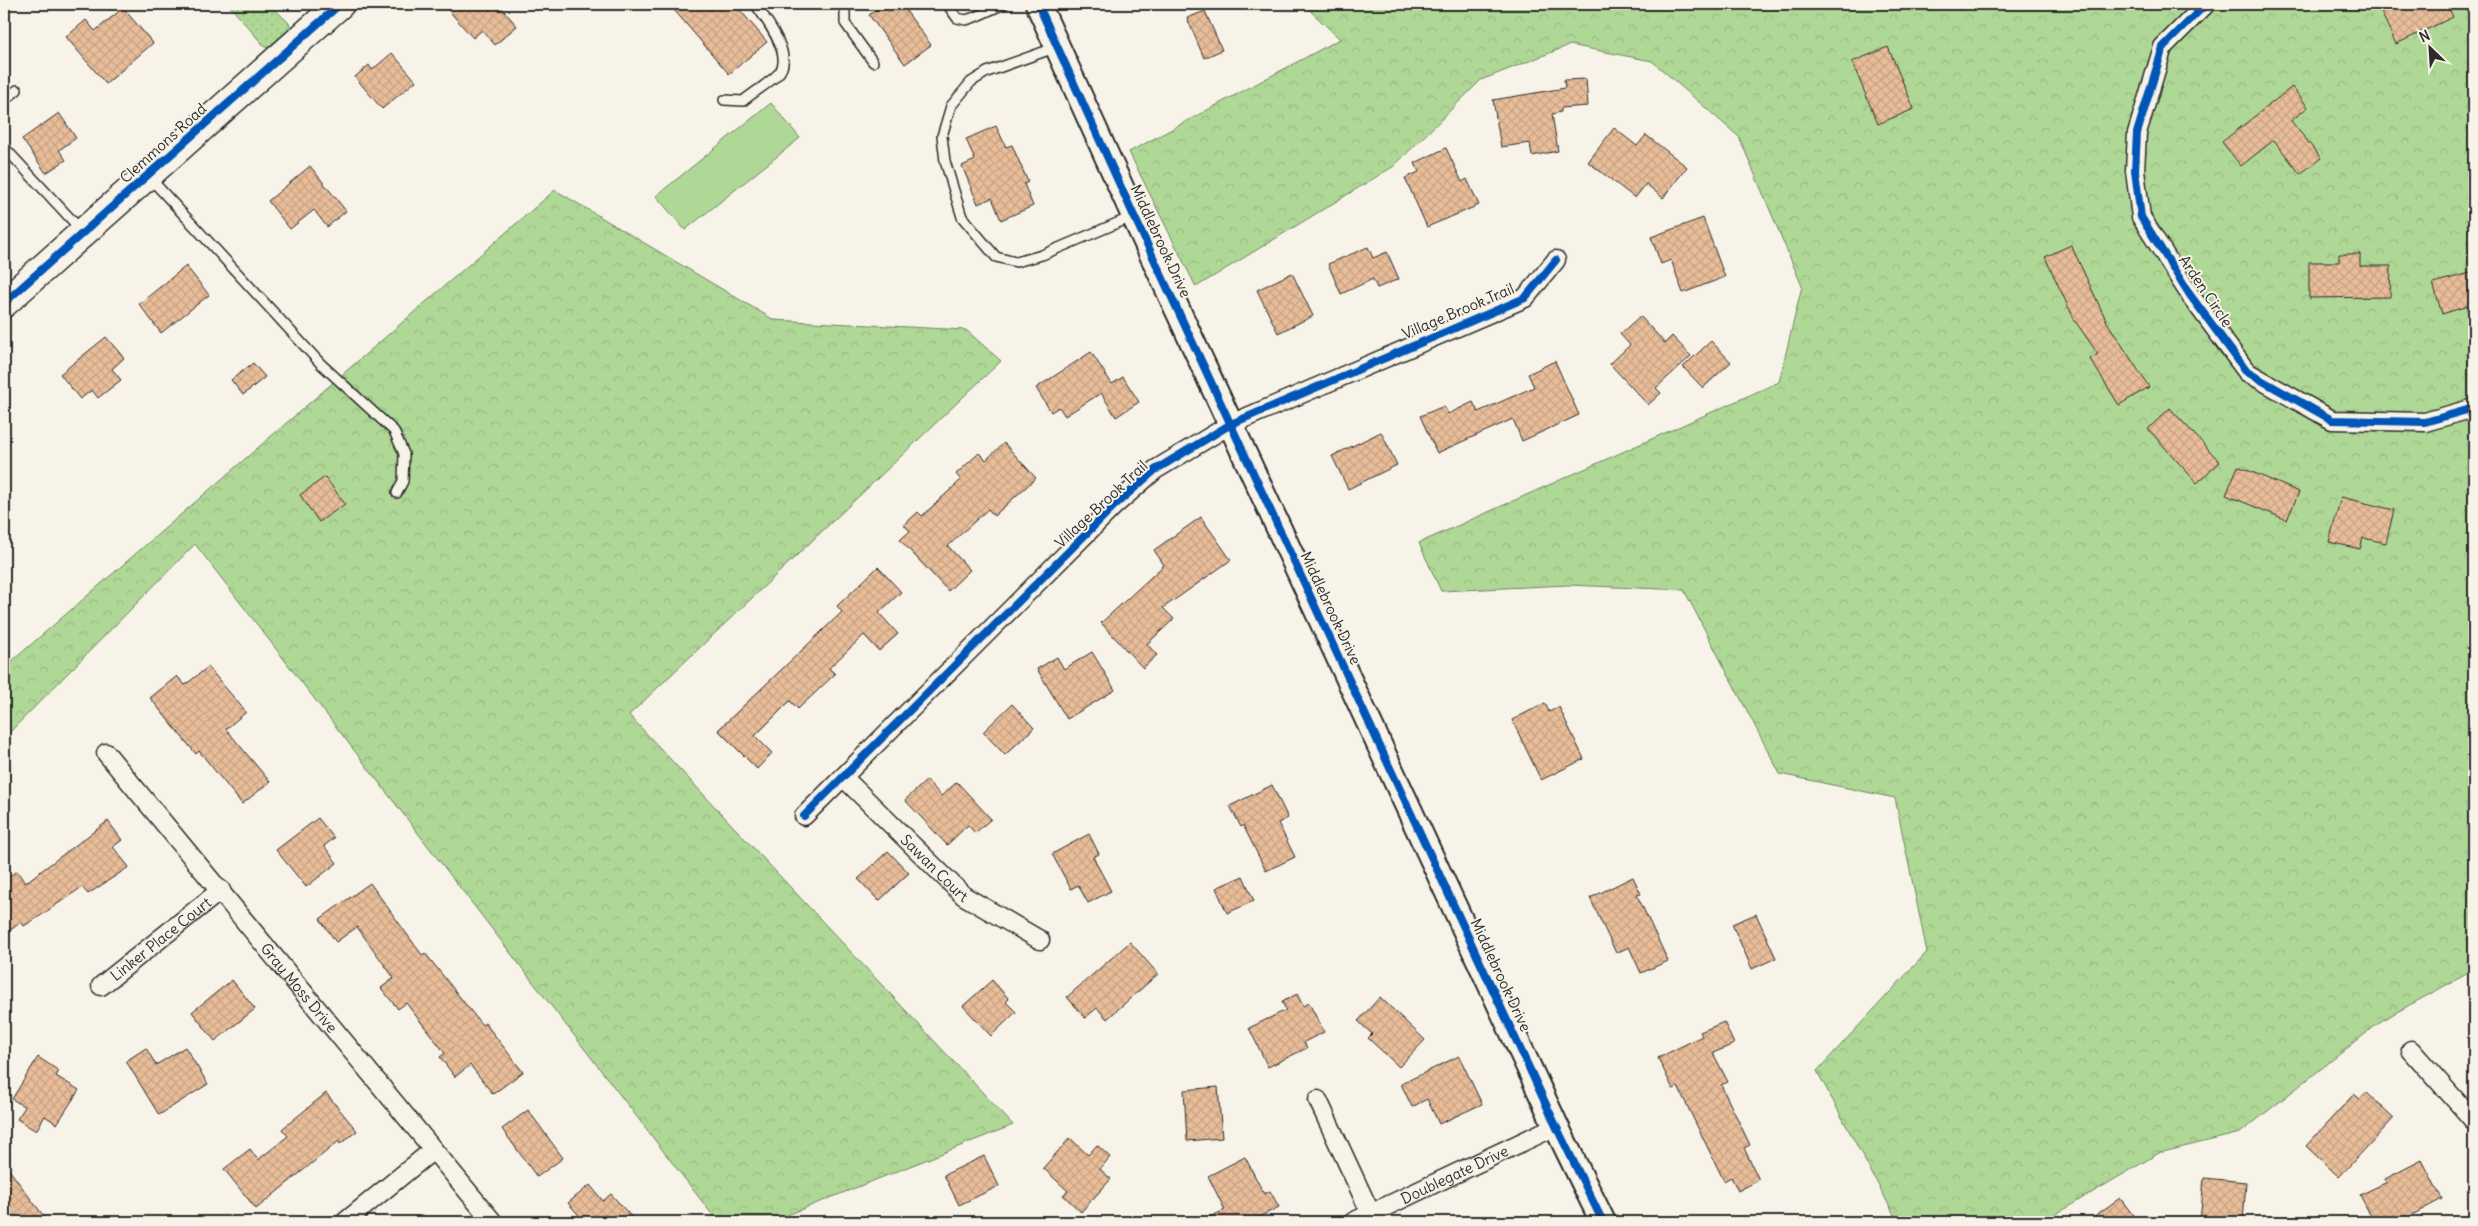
<svg xmlns="http://www.w3.org/2000/svg" width="2478" height="1226" font-family="Delius,sans-serif">
  <style>
    .grass { fill: url(#grass-dots); stroke: #6d8260 }
    .forest { fill: url(#forest-crowns); stroke: #6d8260 }
    .garden { fill: #afd896; stroke: #6d8260 }
    .building { fill: url(#building-cross-hatch); stroke: #2b2b2b }
    .lines { fill: none; stroke-linecap: round; stroke-linejoin: round }
    .lane-casing { stroke: #2b2b2b; stroke-width: 12 }
    .street-casing { stroke: #2b2b2b; stroke-width: 21 }
    .secondary-casing { stroke: #2b2b2b; stroke-width: 28 }
    .primary-casing { stroke: #2b2b2b; stroke-width: 31 }
    .lane { stroke: #f7f3e8; stroke-width: 9 }
    .street { stroke: #f7f3e8; stroke-width: 18 }
    .secondary { stroke: #f7f3e8; stroke-width: 24 }
    .primary { stroke: #f7f3e8; stroke-width: 28 }
    .cycleway-casing { stroke: #f7f3e8; stroke-width: 11 }
    .cycleway { stroke: #0057b8; stroke-width: 8 }
    .labels { text-anchor: middle; dominant-baseline: central; stroke-width: 4; stroke-linejoin: round; paint-order: stroke }
    .street-label { font-size: 15px; fill: #2b2b2b; stroke: #f7f3e8 }
  </style>
  <defs>
    <pattern id="grass-dots" width="8" height="8" patternUnits="userSpaceOnUse" patternTransform="scale(1.25)"><rect width="8" height="8" fill="#afd896"/><path d="M2 2h.1M6 6h.1" fill="none" stroke="#97ba81" stroke-width="1.8" stroke-linecap="round"/></pattern>
    <pattern id="forest-crowns" width="20" height="18" patternUnits="userSpaceOnUse" patternTransform="scale(1.25)"><rect width="20" height="18" fill="#afd896"/><path d="M2 6a3 3 0 1 1 6 0M12 15a3 3 0 1 1 6 0" fill="none" stroke="#97ba81"/></pattern>
    <pattern id="building-cross-hatch" width="8" height="8" patternUnits="userSpaceOnUse" patternTransform="scale(1.25)"><rect width="8" height="8" fill="#e9bd99"/><path d="M0 0l8 8M0 8l8-8" fill="none" stroke="#c8a384"/></pattern>
  </defs>
  <rect width="100%" height="100%" fill="#f7f3e8"/>
  <filter id="ink" filterUnits="userSpaceOnUse"><feTurbulence type="fractalNoise" baseFrequency=".02" numOctaves="2"/><feDisplacementMap in="SourceGraphic" scale="10" xChannelSelector="R" yChannelSelector="G"/><feConvolveMatrix kernelMatrix="1 2 1 2 8 2 1 2 1" color-interpolation-filters="sRGB"/></filter>
  <g filter="url(#ink)">
    <path class="grass" d="M228,4H269L288,22L293,31L271,48L265,47Z"/>
    <path class="forest" d="M1303,4H2474V970L2384,1019L2240,1133L2159,1153L2049,1218L2047,1222H1898L1817,1071L1927,952L1895,798L1780,774L1684,590L1568,585L1441,591L1419,543L1779,382L1802,286L1739,137L1652,61L1570,45L1481,80L1394,166L1196,287L1129,152L1340,39Z
      M555,190L774,320L966,330L1001,361L629,715L1013,1125L770,1222H718L195,544L4,738V668Z"/>
    <path class="garden" d="M771,103L800,138L685,230L656,196Z"/>
    <path class="building" d="M443,4H498L517,26L495,45L482,30L473,38Z
      M669,4H735L767,42L729,74Z
      M884,4H901L931,45L905,64L869,15Z
      M2398,4H2447L2453,17L2396,44L2381,12Z
      M123,8L153,43L106,84L66,37L86,20L95,31Z
      M1205,11L1222,50L1204,58L1187,18Z
      M1888,47L1914,109L1878,124L1852,62Z
      M392,53L416,81L382,109L355,77L369,65L372,70Z
      M1586,79L1588,106L1561,108V112L1552,114L1558,151L1532,156L1530,143L1501,147L1493,100L1565,88L1564,80Z
      M2292,87L2308,107L2291,121L2321,158L2300,174L2274,140L2241,166L2222,142Z
      M59,113L76,138L59,150L66,160L46,173L22,139Z
      M996,126L1006,147L1012,145L1028,182L1024,184L1033,206L1001,220L992,198L978,204L962,166L975,160L966,139Z
      M1614,128L1637,146L1646,135L1687,167L1663,198L1646,184L1635,198L1588,162Z
      M1446,148L1462,182L1467,179L1479,205L1427,227L1405,178L1419,172L1415,163Z
      M310,166L346,211L327,227L314,210L290,229L268,201Z
      M1703,218L1725,277L1683,293L1671,260L1661,264L1651,237Z
      M2071,245L2107,322L2149,387L2119,405L2090,359L2098,354L2075,321L2045,257Z
      M1368,247L1373,258L1387,252L1399,279L1377,288L1373,279L1341,294L1328,264Z
      M2339,254H2360V266H2391L2390,297L2309,298V262H2339Z
      M186,266L209,295L161,333L139,304Z
      M2474,272V304L2442,314L2433,283Z
      M1292,273L1313,316L1278,333L1257,290Z
      M1640,316L1665,343L1672,336L1691,356L1656,388L1661,393L1648,405L1610,364L1630,345L1620,334Z
      M106,337L124,358L112,369L121,380L98,398L92,390L80,399L60,374Z
      M1711,341L1731,362L1703,388L1683,367Z
      M1091,352L1112,384L1123,377L1139,402L1116,417L1101,393L1065,416L1059,407L1051,412L1036,388Z
      M1555,361L1579,415L1522,441L1513,419L1437,453L1420,416L1444,406L1448,414L1473,402L1478,412L1534,387L1528,374Z
      M253,363L265,377L243,395L231,380Z
      M2170,408L2220,462L2197,483L2148,429Z
      M1381,432L1397,465L1348,489L1332,456Z
      M1004,443L1036,478L994,516L988,509L948,546L970,570L948,591L900,540L910,531L904,525L918,512L922,516L961,480L956,474L979,453L986,460Z
      M2238,466L2299,492L2287,520L2226,495Z
      M325,477L345,504L319,522L300,495Z
      M2341,497L2394,510L2386,543L2363,538L2360,549L2329,542Z
      M1201,517L1231,560L1163,608L1174,619L1147,644L1157,655L1143,668L1101,623L1164,565L1154,550Z
      M878,567L901,592L879,613L898,634L879,651L864,635L829,668L835,674L798,709L790,701L755,736L772,753L757,769L718,730L842,612L837,606Z
      M1092,652L1115,690L1067,719L1037,669L1057,657L1064,669Z
      M208,667L246,712L226,729L270,782L242,804L199,751L196,754L150,698L177,676L185,685Z
      M1545,703L1549,712L1559,707L1584,759L1541,780L1512,720Z
      M1012,704L1034,728L1005,755L983,732Z
      M927,780L941,796L957,782L991,819L975,833L968,825L947,845L905,800Z
      M1272,785L1288,818L1278,823L1295,857L1266,871L1243,825L1241,827L1230,806Z
      M318,818L334,838L324,846L337,863L306,887L276,850Z
      M108,821L122,840L113,847L129,867L88,894L82,887L40,916L24,926L21,922L4,935V880L17,871L25,883Z
      M1089,834L1099,854L1093,857L1111,891L1088,903L1078,885L1071,889L1052,854Z
      M888,851L909,873L879,901L858,879Z
      M1243,876L1254,901L1227,913L1216,888Z
      M1633,877L1641,894L1637,895L1668,961L1641,973L1629,947L1616,953L1590,898Z
      M370,883L422,955L425,953L482,1025L485,1023L523,1072L493,1094L470,1065L455,1077L440,1057L445,1053L406,1003L398,1009L381,988L394,978L357,927L336,942L320,919Z
      M1756,914L1776,958L1752,969L1732,924Z
      M1130,942L1158,974L1107,1019L1097,1008L1085,1018L1067,997Z
      M232,980L255,1009L215,1041L192,1012Z
      M992,980L1009,999L1006,1002L1016,1012L991,1036L963,1006Z
      M1297,994L1303,1006L1309,1003L1324,1032L1304,1042L1307,1048L1268,1067L1249,1028L1286,1010L1282,1002Z
      M1380,997L1425,1040L1399,1067L1368,1038L1372,1034L1358,1021Z
      M1724,1022L1734,1044L1713,1053L1728,1082L1721,1085L1750,1145L1744,1148L1759,1180L1738,1191L1731,1177L1724,1181L1678,1087L1673,1089L1658,1058L1702,1036L1700,1032Z
      M185,1047L208,1084L159,1115L126,1061L146,1048L156,1065Z
      M1459,1056L1482,1104L1439,1124L1427,1099L1412,1107L1401,1084Z
      M38,1057L59,1071L56,1076L79,1090L57,1124L45,1116L36,1131L17,1119L25,1107L12,1099Z
      M1218,1087L1222,1138L1187,1141L1184,1090Z
      M2366,1092L2394,1118L2339,1177L2306,1146L2354,1094L2360,1099Z
      M326,1093L357,1131L340,1144L339,1141L256,1209L224,1169L250,1149L258,1160L288,1136L282,1129Z
      M528,1110L563,1158L537,1177L502,1129Z
      M1070,1138L1088,1155L1097,1145L1110,1157L1100,1169L1111,1179L1081,1212L1063,1195L1068,1191L1043,1168Z
      M984,1156L999,1186L959,1205L944,1175Z
      M1245,1157L1264,1194L1270,1191L1279,1207L1249,1222H1198L1225,1210L1208,1176Z
      M2422,1160L2442,1199L2399,1222H2374L2360,1195L2387,1182L2385,1179Z
      M4,1163L48,1222H4Z
      M2204,1178L2246,1182L2243,1222H2200Z
      M590,1185L603,1201L611,1194L636,1222H585L568,1203Z
      M2120,1198L2138,1222H2086Z"/>
    <g class="lines">
      <g class="lane-casing">
        <path id="lane" d="M845,4V23L873,62
          M947,4L957,18L966,20L975,17L1004,4
          M1057,47L987,72L971,82L951,106L942,136L945,161L962,217L996,257L1016,262L1042,255L1134,216
          M724,100L743,101C754,92 768,84 778,74C795,57 766,19 755,4
          M4,101L17,90
          M4,147L82,231
          M149,177L321,364L394,431L404,454L403,481L397,493"/>
      </g>
      <g class="street-casing">
        <g id="street">
          <path d="M2206,4L2163,47L2137,133L2135,171L2141,217L2190,295L2247,372L2332,420L2425,422L2474,408"/>
          <path id="s1" d="M106,753L493,1222"/>
          <path id="s2" d="M843,777L964,896L1040,940"/>
          <path d="M804,816L1115,505L1155,470L1231,424L1525,298L1556,260"/>
          <path id="s3" d="M101,986L221,890"/>
          <path d="M2411,1050L2474,1121"/>
          <path d="M1318,1100L1371,1214"/>
          <path d="M345,1222L433,1150"/>
          <path id="s4" d="M1353,1222L1556,1126"/>
        </g>
      </g>
      <g class="secondary-casing">
        <path id="secondary" d="M1038,4L1134,216L1556,1126L1603,1222"/>
      </g>
      <g class="primary-casing">
        <path id="primary" d="M4,303L340,4"/>
      </g>
      <use href="#lane" class="lane"/>
      <use href="#street" class="street"/>
      <use href="#secondary" class="secondary"/>
      <use href="#primary" class="primary"/>
      <g class="cycleway-casing">
        <path id="cycleway" d="M1038,4L1134,216L1556,1126L1603,1222
          M2206,4L2163,47L2137,133L2135,171L2141,217L2190,295L2247,372L2332,420L2425,422L2474,408
          M4,303L340,4
          M804,816L1115,505L1155,470L1231,424L1525,298L1556,260"/>
      </g>
      <use href="#cycleway" class="cycleway"/>
    </g>
  </g>
  <g class="labels">
    <g class="street-label">
      <text transform="translate(163 143) rotate(-42)">Clemmons Road</text>
      <text transform="translate(1161 241) rotate(65)">Middlebrook Drive</text>
      <text transform="translate(2206 291) rotate(56)">Arden Circle</text>
      <text transform="translate(1458 311) rotate(-23)">Village Brook Trail</text>
      <text transform="translate(1101 504) rotate(-43)">Village Brook Trail</text>
      <text transform="translate(1331 608) rotate(65)">Middlebrook Drive</text>
      <text stroke="none"><textPath href="#s2" startOffset="129">Sawan Court</textPath></text>
      <text stroke="none"><textPath href="#s3" startOffset="76">Linker Place Court</textPath></text>
      <text transform="translate(1501 975) rotate(65)">Middlebrook Drive</text>
      <text stroke="none"><textPath href="#s1" startOffset="304">Gray Moss Drive</textPath></text>
      <text stroke="none"><textPath href="#s4" startOffset="112">Doublegate Drive</textPath></text>
    </g>
  </g>
  <rect width="2478" height="1226" fill="none" stroke="#f7f3e8" stroke-width="20"/>
  <rect x="10" y="10" width="2458" height="1206" fill="none" stroke="#2b2b2b" stroke-width="2" filter="url(#ink)"/>
  <g transform="translate(2430 48) rotate(335)" stroke="#f7f3e8" stroke-width="4" paint-order="stroke">
  <path d="M0-4L9 19L0 12L-9 19Z" fill="#2b2b2b"/>
  <text y="-8" font-size="14" font-weight="bold" text-anchor="middle" fill="#2b2b2b">N</text>
  </g>
</svg>
